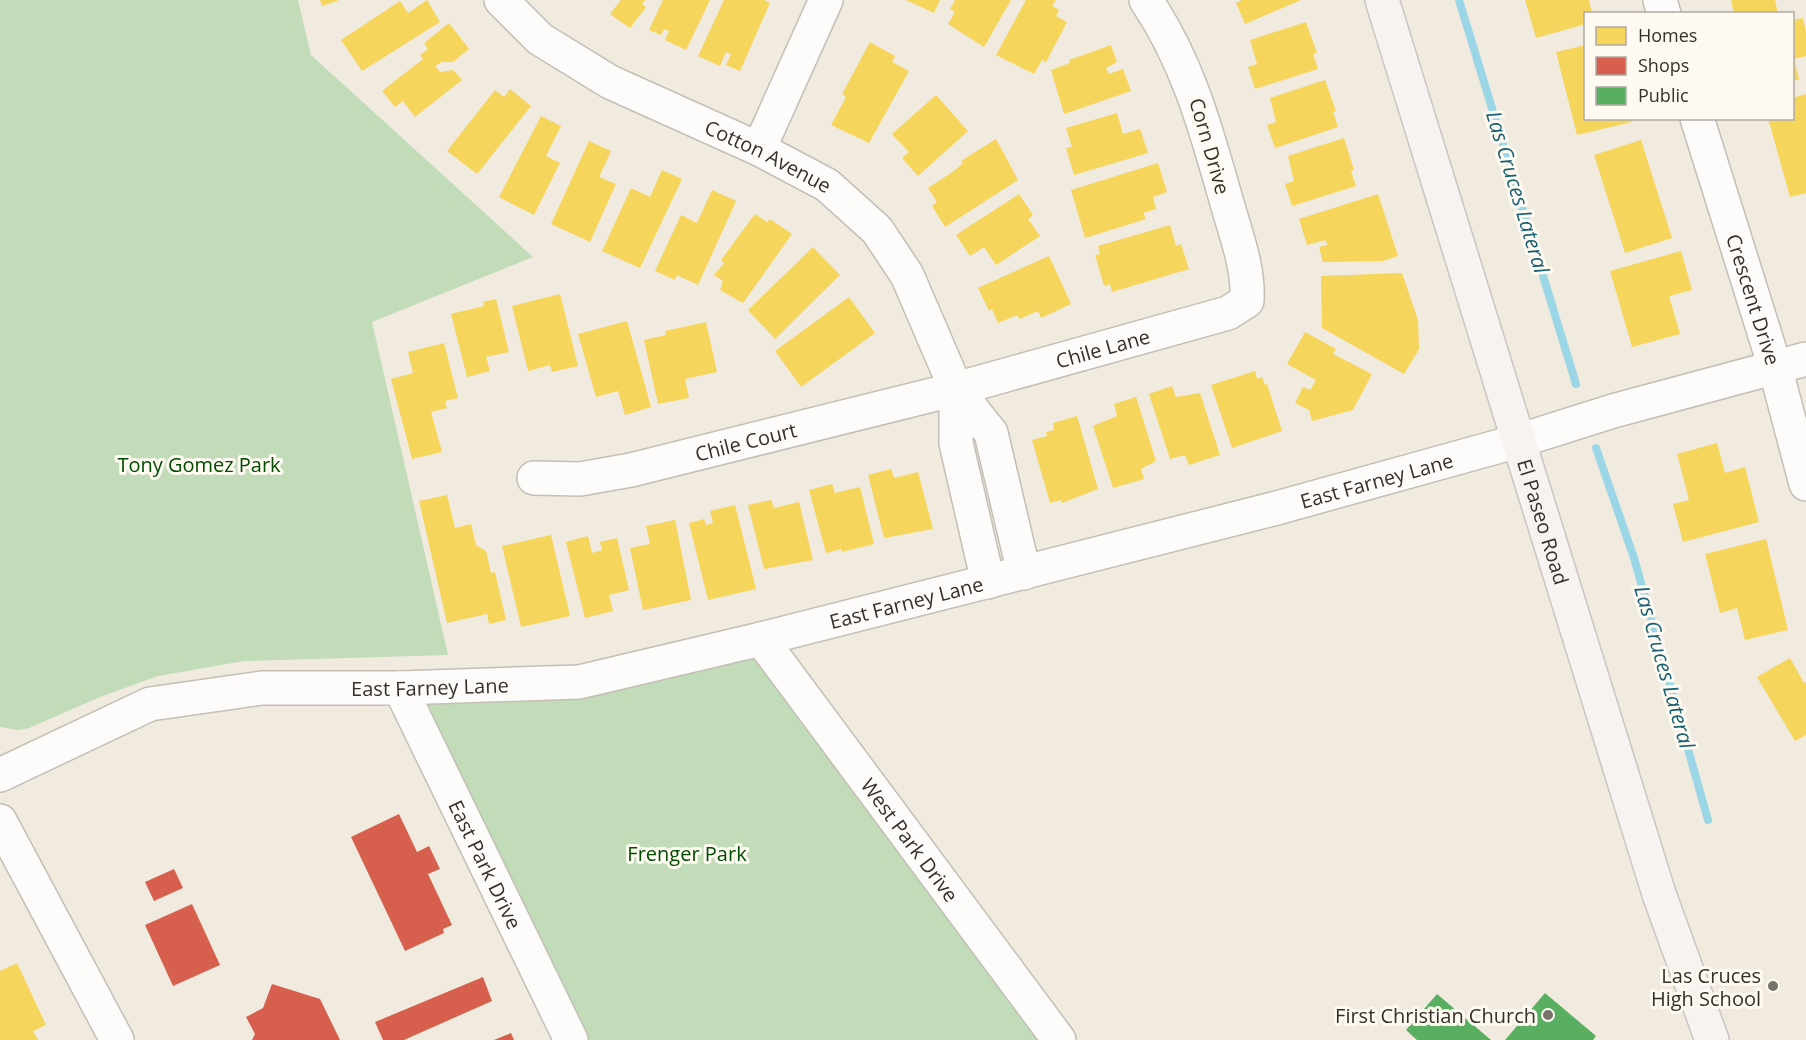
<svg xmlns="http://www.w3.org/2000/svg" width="1806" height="1040" font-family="'Open Sans',sans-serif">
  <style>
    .green { fill: #c2dbb8 }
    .homes { fill: #f6d55c }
    .shops { fill: #d6604d }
    .public { fill: #5aae61 }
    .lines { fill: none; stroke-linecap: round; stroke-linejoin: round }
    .stream { stroke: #9bd6e6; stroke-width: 8 }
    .minor-casing { stroke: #c3bfb6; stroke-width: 36 }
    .major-casing { stroke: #c9c6c1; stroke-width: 36 }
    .minor { stroke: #fdfcfa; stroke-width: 33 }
    .major { stroke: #f8f2f1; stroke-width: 33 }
    .poi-dot { fill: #767169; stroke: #fefaf2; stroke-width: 2 }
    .labels { text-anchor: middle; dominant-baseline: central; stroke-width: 6; stroke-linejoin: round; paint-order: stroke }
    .street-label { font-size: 20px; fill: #353029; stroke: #fefaf2 }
    .park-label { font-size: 20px; fill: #014c00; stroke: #fefaf2 }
    .poi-label { font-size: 20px; fill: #353029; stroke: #fefaf2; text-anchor: end }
    .water-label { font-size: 21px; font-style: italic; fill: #1a6074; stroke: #fefaf2 }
  </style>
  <rect width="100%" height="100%" fill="#f0eadf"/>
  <path class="green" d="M0,0H298L311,55L533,257L372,322L448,655L244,661L158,676L100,697L29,728L19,730L0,727Z
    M761,639L1056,1040H569L400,688L579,682Z"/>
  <path class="homes" d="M320,0H339L322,6Z
    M427,0L440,22L362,71L341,40L400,1L408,13Z
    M621,0H645L642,4L646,7L630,28L610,14Z
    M663,0H710L686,50L665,40L669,31L664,29L661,35L649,30Z
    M724,0H764L770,3L740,71L726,65L731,54L726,52L720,66L698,56Z
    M906,0H940L934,13Z
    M955,0H1011L984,47L948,24L955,12L950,9Z
    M1026,0H1056L1052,6L1059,10L1056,16L1067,22L1046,62L1042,60L1034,74L996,55Z
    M1242,0H1301L1245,24L1236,3Z
    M1525,0H1589L1592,14H1586V24L1536,38Z
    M1731,0H1775L1778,14H1734Z
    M1803,18L1806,32V56L1794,59L1799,79L1792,81V20Z
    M1306,22L1317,53L1313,54L1318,69L1255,89L1248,67L1257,64L1250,40Z
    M449,23L469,49L453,62H442L435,66L440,72L453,70L462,80L415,117L403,101L395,107L382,91L423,59L420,55L428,49L424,43Z
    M870,42L895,56L892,62L909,71L869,143L831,125L846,97L842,94Z
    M1111,45L1117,62L1106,68L1109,74L1123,69L1131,91L1064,114L1051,70L1070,63L1069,60Z
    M1586,45V118H1631L1632,122L1577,135L1556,52Z
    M1325,80L1336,111L1333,112L1338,127L1275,148L1267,125L1276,122L1270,98Z
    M510,89L531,106L477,174L447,151L495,90L504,97Z
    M1806,94V193L1790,197L1768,118H1792V98Z
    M936,95L968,131L918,176L902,158L909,152L892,134Z
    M1117,113L1123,134L1140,129L1148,153L1074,175L1066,148L1072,147L1066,128Z
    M541,116L561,126L546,156L560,163L534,215L499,197Z
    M1344,138L1354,170L1351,171L1356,186L1292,206L1285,184L1294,181L1288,156Z
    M996,139L1018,180L945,227L932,206L937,202L928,188L954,171L963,163L961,161Z
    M1641,140L1672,238L1625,253L1594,155Z
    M589,141L611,151L599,177L616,184L590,242L551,224Z
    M1158,163L1167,192L1153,197L1156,209L1143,213L1146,219L1085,238L1071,190Z
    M662,170L682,179L640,268L602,251L631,188L650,197Z
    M712,190L736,201L698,285L677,275L675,280L655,271L681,215L697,223Z
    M1019,194L1033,215L1028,219L1040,236L996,265L984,247L970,256L956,235Z
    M1378,194L1398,256L1383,261L1323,262L1319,247L1327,245L1326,240L1307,245L1299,219Z
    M755,214L767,222L770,219L792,234L743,303L720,290L723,281L714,275L724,263L721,260Z
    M1170,225L1176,246L1181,244L1189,269L1112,292L1110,284L1104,286L1095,255L1100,254L1098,246Z
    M813,247L840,275L775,339L748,310Z
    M1681,251L1692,290L1669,296L1680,334L1632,347L1610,271Z
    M1049,256L1071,304L1041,318L1038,311L1020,319L1017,315L998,323L992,309L989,311L978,288Z
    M1402,273L1418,320L1419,349L1404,374L1322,328L1321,276Z
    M560,294L578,366L552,372L550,365L528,371L512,306Z
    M849,297L875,333L801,387L775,351Z
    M496,299L509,352L486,357L490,371L467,377L451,314L484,306L483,302Z
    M627,321L651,407L625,415L618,391L596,397L578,334Z
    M706,322L717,372L685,379L689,398L658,404L644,340L666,335L665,331Z
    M1305,332L1336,349L1333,354L1372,374L1353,410L1312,421L1309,410L1295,403L1303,387L1310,390L1316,380L1287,364Z
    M444,343L458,398L445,401L447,408L431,412L442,452L412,459L391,379L413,373L408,352Z
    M1255,371L1257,379L1262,377L1265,385L1267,384L1282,431L1232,448L1211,385Z
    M1172,386L1176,397L1200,393L1220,455L1189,465L1185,455L1170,459L1149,394Z
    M1136,397L1156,461L1141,469L1144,479L1113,488L1093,426L1117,416L1114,404Z
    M1077,416L1098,489L1062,503L1061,500L1050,503L1032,440L1047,436L1046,432L1054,430L1053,423Z
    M1717,443L1725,473L1745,467L1759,522L1683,542L1673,504L1689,500L1677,454Z
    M891,469L894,478L918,472L933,529L884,538L868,475Z
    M832,484L835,493L860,487L874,544L842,552L841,549L826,553L809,490Z
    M447,495L455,528L471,524L476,545L486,551L491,573L495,572L506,620L489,624L487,614L447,623L419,501Z
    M771,500L774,508L799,502L813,560L764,569L748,505Z
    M735,505L756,589L708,600L689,523L704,519L706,525L713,523L710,511Z
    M675,520L691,600L643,610L630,548L650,544L646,526Z
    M551,535L570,616L521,627L502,546Z
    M588,536L592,553L602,550L600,542L617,538L629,590L609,595L613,611L585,618L566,542Z
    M1766,539L1788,630L1745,640L1737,608L1720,613L1705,554Z
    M1790,658L1804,683L1806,682V735L1795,741L1757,677Z
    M17,963L46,1025L33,1031L38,1040H0V971Z"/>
  <path class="shops" d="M399,814L417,852L429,846L440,869L428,874L452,925L443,929L444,933L405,951L351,837Z
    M174,869L183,888L154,901L145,882Z
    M192,904L220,965L173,986L145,925Z
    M483,977L492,1001L404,1040H383L375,1022Z
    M272,984L320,999L340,1040H252L255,1034L246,1017L263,1008Z
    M511,1033L514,1040H494Z"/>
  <path class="public" d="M1545,993L1596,1036L1593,1040H1505Z
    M1437,994L1491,1040H1417L1406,1030Z"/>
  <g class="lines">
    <path class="stream" d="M1459,0L1576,384
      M1596,448L1634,558L1708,820"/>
    <g class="minor-casing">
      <g id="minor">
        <path id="s1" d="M501,0L540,39L610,82L759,149L827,185L877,230L907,275L956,389"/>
        <path d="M1660,0L1664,14"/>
        <path id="s2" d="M1697,118L1775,367L1806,484"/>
        <path d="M759,149L826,0"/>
        <path id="s3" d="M534,478L580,479L631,470L956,389L1228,313L1247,301C1249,268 1236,235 1227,203C1206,130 1189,64 1146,0"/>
        <path d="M988,582L956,443V389L991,433L1024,573"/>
        <path id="s4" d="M761,639L1059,1040"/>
        <path id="s5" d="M400,688L571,1040"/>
        <path id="s6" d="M0,775L150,704L262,688H400L579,682L761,639L1273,509L1518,441L1613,411L1806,359"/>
        <path d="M0,821L117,1040"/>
      </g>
    </g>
    <g class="major-casing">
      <g id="major">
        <path id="s7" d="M1382,0L1659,894L1712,1040"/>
      </g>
    </g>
    <use href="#minor" class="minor"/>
    <use href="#major" class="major"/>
  </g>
  <g class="poi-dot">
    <circle cx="1773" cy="986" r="6"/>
    <circle cx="1548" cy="1015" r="6"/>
  </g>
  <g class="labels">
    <g class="street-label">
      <text transform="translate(1210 146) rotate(74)">Corn Drive</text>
      <text stroke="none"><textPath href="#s1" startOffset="312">Cotton Avenue</textPath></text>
      <text stroke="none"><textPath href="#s2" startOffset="190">Crescent Drive</textPath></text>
      <text stroke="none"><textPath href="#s3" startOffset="585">Chile Lane</textPath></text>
      <text stroke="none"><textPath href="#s3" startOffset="216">Chile Court</textPath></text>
      <text stroke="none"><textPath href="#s6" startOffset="1419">East Farney Lane</textPath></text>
      <text stroke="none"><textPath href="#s7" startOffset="546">El Paseo Road</textPath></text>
      <text stroke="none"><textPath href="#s6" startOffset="933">East Farney Lane</textPath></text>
      <text stroke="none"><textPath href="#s6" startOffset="447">East Farney Lane</textPath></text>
      <text stroke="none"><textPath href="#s4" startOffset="250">West Park Drive</textPath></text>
      <text stroke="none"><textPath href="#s5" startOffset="196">East Park Drive</textPath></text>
    </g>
    <g class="park-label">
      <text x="199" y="464">Tony Gomez Park</text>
      <text x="687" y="853">Frenger Park</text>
    </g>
    <g class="poi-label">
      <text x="1761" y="975">Las Cruces<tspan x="1761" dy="23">High School</tspan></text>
      <text x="1536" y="1015">First Christian Church</text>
    </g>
    <g class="water-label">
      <text transform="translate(1518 192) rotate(73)">Las Cruces Lateral</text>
      <text transform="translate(1665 667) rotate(74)">Las Cruces Lateral</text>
    </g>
  </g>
  <rect x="1584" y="12" width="210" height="108" fill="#fefaf2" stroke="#aea9a2" stroke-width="1.5"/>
  <rect x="1596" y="27" width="30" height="18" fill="#f6d55c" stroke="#aea9a2" stroke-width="1.5"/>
  <text x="1638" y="42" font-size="18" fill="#353029">Homes</text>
  <rect x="1596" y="57" width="30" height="18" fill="#d6604d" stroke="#aea9a2" stroke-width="1.5"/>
  <text x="1638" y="72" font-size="18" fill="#353029">Shops</text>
  <rect x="1596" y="87" width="30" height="18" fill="#5aae61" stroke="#aea9a2" stroke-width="1.5"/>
  <text x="1638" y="102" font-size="18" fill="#353029">Public</text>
</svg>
